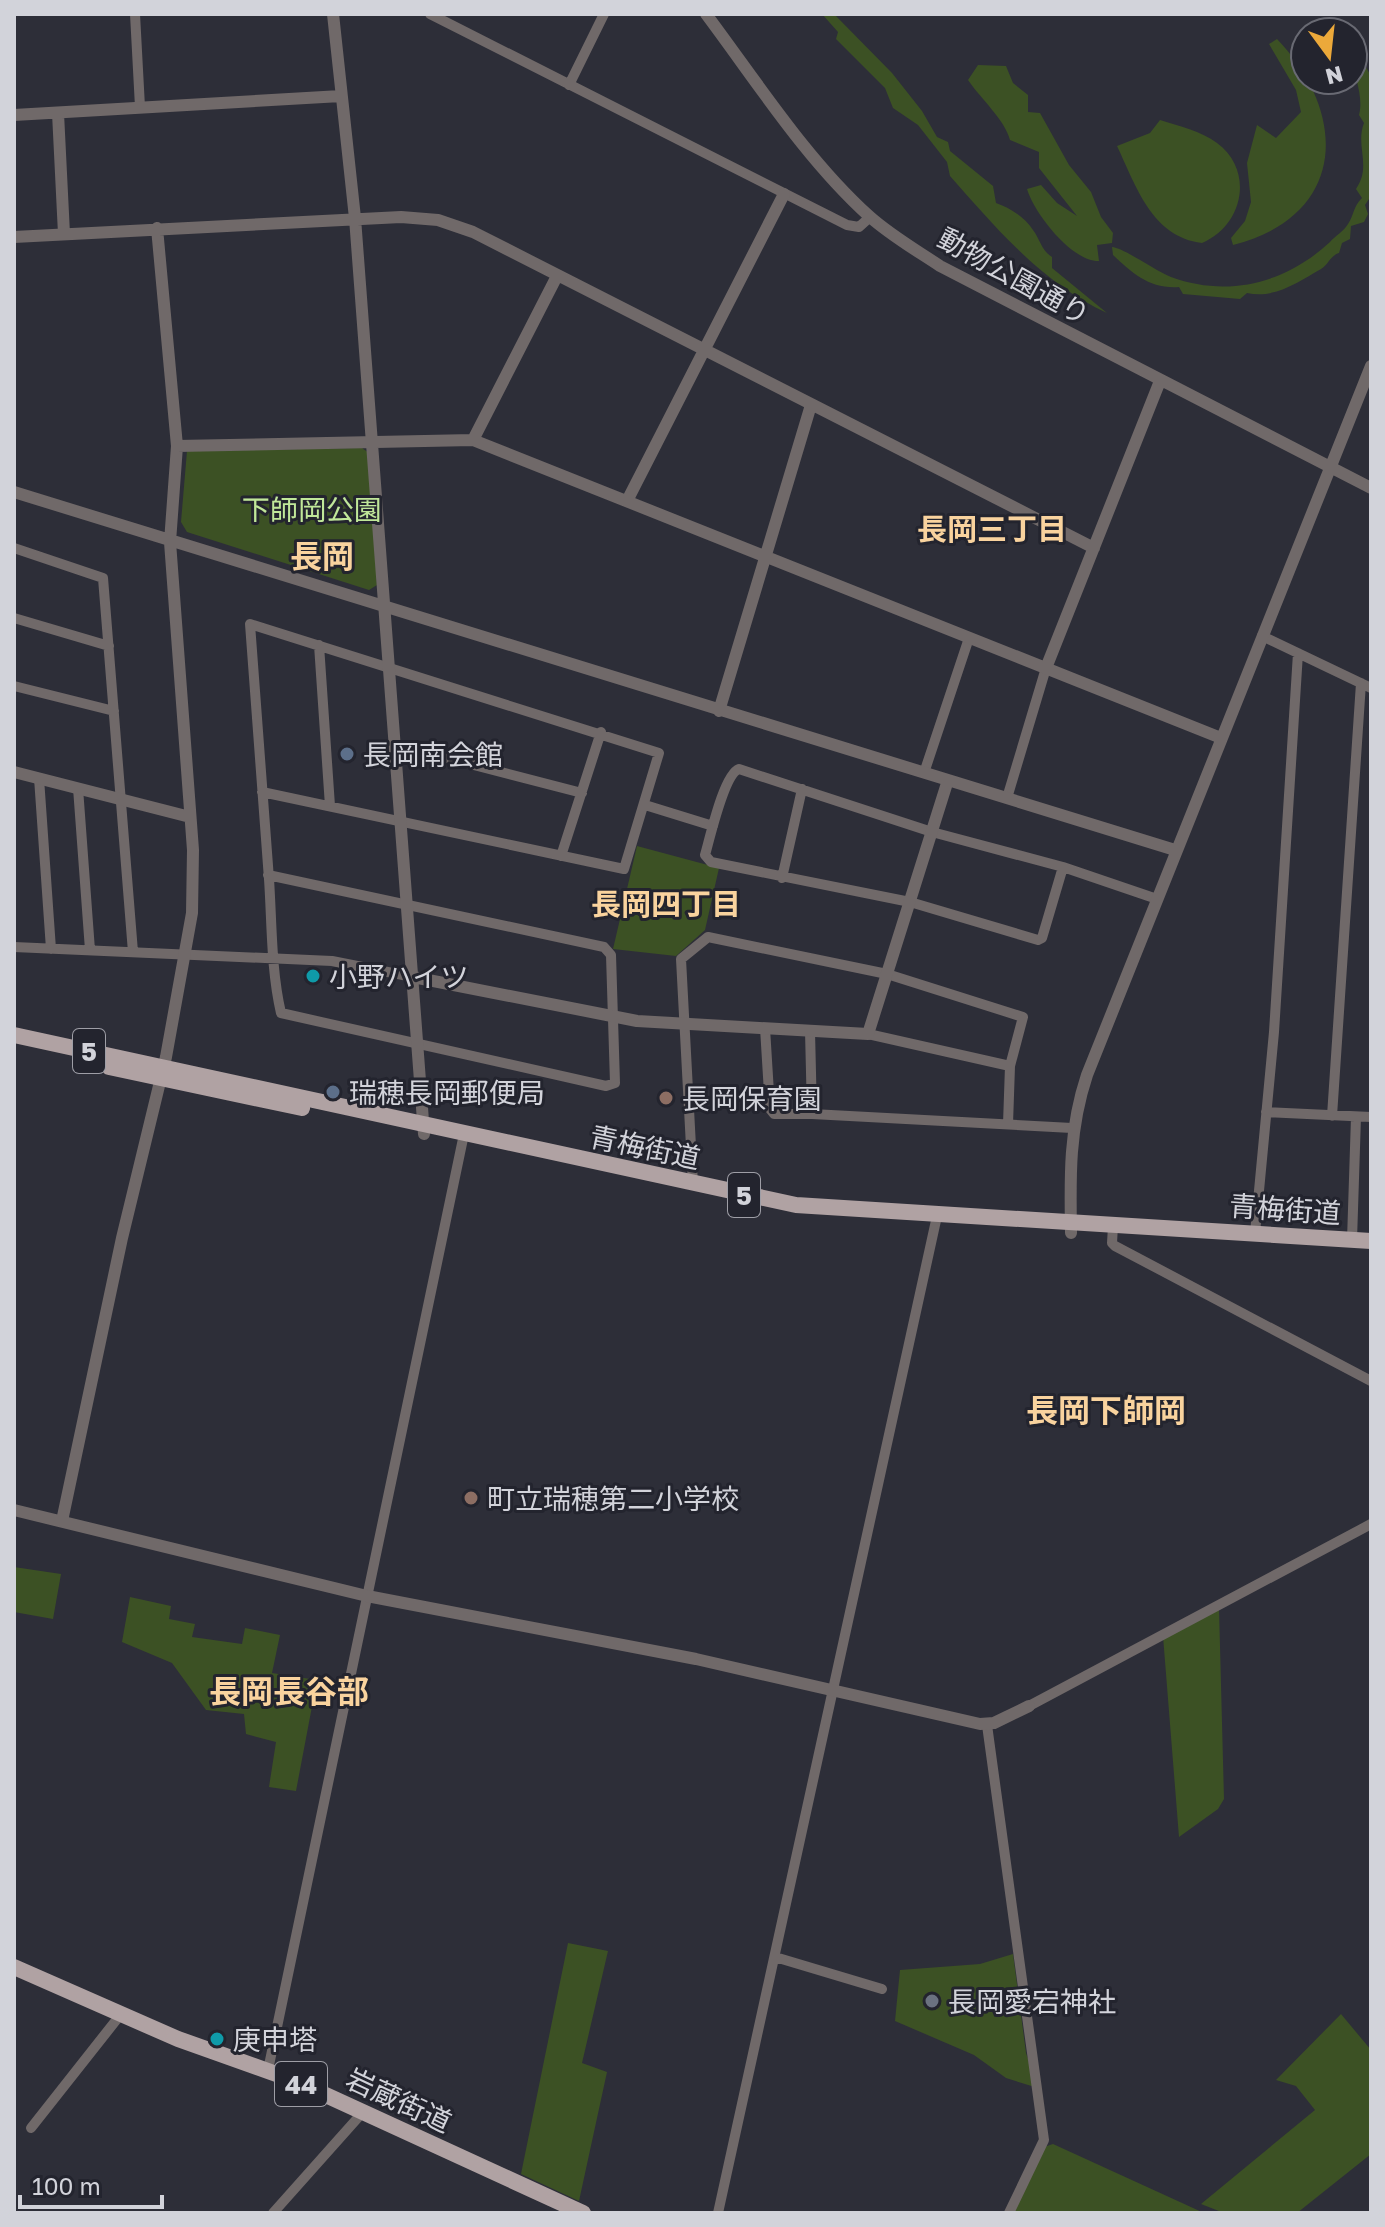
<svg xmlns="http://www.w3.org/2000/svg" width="1385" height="2227" font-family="'Golos Text','Noto Sans JP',sans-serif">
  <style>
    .green { fill: #3c5124 }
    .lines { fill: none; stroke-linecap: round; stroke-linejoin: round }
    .minor { stroke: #706969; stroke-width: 10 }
    .tertiary { stroke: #706969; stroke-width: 12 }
    .primary { stroke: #b0a2a3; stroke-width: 16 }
    .service-dot { fill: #5c6f8a; stroke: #23242e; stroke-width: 3 }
    .culture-dot { fill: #0f9aa8; stroke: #23242e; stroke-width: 3 }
    .education-dot { fill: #8d6e63; stroke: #23242e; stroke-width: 3 }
    .worship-dot { fill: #6b7280; stroke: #23242e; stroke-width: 3 }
    .labels { text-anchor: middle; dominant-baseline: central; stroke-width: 6; stroke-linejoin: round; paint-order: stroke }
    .shield { fill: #23242e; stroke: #9e9ea6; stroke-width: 2 }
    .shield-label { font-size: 26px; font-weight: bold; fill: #d2d3da }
    .street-label { font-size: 28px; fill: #d2d3da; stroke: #23242e }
    .park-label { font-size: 28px; fill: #c0e799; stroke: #23242e }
    .poi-label { font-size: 28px; fill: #d2d3da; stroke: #23242e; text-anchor: start }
    .neighbourhood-label { font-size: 30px; font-weight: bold; fill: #f9d39e; stroke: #23242e }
    .quarter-label { font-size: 32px; font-weight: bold; fill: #f9d39e; stroke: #23242e }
  </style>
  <rect width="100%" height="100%" fill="#2d2e38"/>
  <path class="green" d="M822,14H834L892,73L922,111L937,137L948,142L950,151L993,186L996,203C1010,208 1025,217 1033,230C1040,239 1041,250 1052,257V268L1107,313C1042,283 997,229 950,176L947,162L918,125L893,108L885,88L836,39L838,32Z
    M1277,39C1349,114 1347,216 1233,245L1231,238L1245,221L1251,202L1247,163L1257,125L1276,138L1301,112L1296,90L1269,44Z
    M1355,48L1371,76V196L1365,205L1368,214L1364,222L1351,226L1350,239L1342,243L1339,253C1330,256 1329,264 1321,269C1298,282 1275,299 1247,293L1240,299L1183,294L1179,287C1150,289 1133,274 1113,255L1112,247C1124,248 1154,270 1171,277C1228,298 1286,283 1330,242C1335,236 1344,231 1348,224C1354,215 1353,207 1362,198L1356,189C1372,166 1355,146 1364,123L1359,115C1365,92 1349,71 1355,48Z
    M978,65L1006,66L1013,83L1028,95V112L1040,113L1069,165L1091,192L1101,217L1113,233L1112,243L1097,245L1099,261C1072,262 1034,213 1027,189L1041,185L1057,203L1077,216L1039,168V152L1010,140C1005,120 981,99 968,80Z
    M1160,120C1179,126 1201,131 1217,143C1255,171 1243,226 1202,243C1152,237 1136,186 1117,146L1150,133Z
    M362,448L369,453L377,585L369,590L187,532L181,522L187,451Z
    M637,846L719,868L705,930L676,956L613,949Z
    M14,1567L61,1574L53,1619L14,1612Z
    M130,1597L171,1606L169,1619L195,1624L192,1637L242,1644L245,1628L280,1635L272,1673L317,1680L296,1791L269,1787L276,1742L246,1734L244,1714L206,1710L172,1663L122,1642Z
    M1219,1608L1224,1799L1218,1809L1179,1837L1163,1636Z
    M568,1943L608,1951L582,2063L607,2072L579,2201L521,2174Z
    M1013,1954L1026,2053L1038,2088L1006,2078L974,2055L895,2021L900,1970L980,1964Z
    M1341,2014L1371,2050V2154L1297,2213H1224L1201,2204L1315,2110L1296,2086L1276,2080Z
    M1053,2144L1204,2213H1013L1044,2147Z"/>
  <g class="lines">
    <path class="minor" d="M135,14L140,107
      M430,14L847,225L859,227L870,217
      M569,85L604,14
      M14,548L103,578L133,952
      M14,618L109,646
      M1262,636L1371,688
      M319,645L330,806
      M14,686L114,711
      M397,745L582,793
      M739,769L932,832L1063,867L1042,938L1038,940L910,902L711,862L705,855C710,838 724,774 739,769Z
      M924,773L969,638
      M39,778L51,949
      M78,788L90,950
      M262,792L624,869L659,753L250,624C256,709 263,794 269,879C272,923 271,970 281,1013L606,1086L615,1083L611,955L604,947L268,875
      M1007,798L1046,668
      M645,805L713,826
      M561,856L601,732
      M1063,867L1157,899
      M782,878L802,789
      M14,947L332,961L413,977
      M765,1028L770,1109L774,1114H812
      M810,1031L812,1114L1072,1128
      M868,1034L1010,1066
      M1266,1112L1371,1117
      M1332,1116L1361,683
      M693,1184L681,959L708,937L887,974L1023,1017L1010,1066L1008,1124
      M1113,1226L1112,1243L1115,1246L1371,1381
      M1255,1233L1274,1032L1298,653
      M1352,1240L1356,1117
      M1029,1706L1371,1524
      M987,1725L1044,2140L1009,2213
      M775,1957L882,1989
      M268,2070L464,1134
      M31,2128L121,2014
      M273,2213L363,2112
      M718,2213L937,1216"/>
    <path class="tertiary" d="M333,14L355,218L424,1134
      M706,14C757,82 806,159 869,216C890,235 916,250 940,266L1371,488
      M58,113L64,234
      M14,115L341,96
      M14,237L401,217L438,220L473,232L1094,548
      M473,440L557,276
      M177,446L473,440L1221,738
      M14,492L1175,850
      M627,501L784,194
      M1046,668L1160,381
      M719,711L811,405
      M14,772L190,817
      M413,977L637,1021L868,1034L948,780
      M1071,1233C1070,1177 1069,1129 1087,1075L1371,366
      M14,1510L367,1596L696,1659L980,1724L994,1723L1029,1706
      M62,1521L122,1238L166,1057L192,913L193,850L170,542L177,446L157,228"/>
    <path class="primary" d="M14,1035L796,1205L1371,1241
      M109,1067L302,1108
      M14,1967L178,2039L293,2080L583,2213"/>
  </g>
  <g class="service-dot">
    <circle cx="347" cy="754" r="8"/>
    <circle cx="333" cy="1092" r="8"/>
  </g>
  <g class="culture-dot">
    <circle cx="313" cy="976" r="8"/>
    <circle cx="217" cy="2039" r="8"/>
  </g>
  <g class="education-dot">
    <circle cx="666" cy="1098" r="8"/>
    <circle cx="471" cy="1498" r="8"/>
  </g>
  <circle class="worship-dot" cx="932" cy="2001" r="8"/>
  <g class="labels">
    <g class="shield">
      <rect x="73" y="1029" width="32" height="44" rx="6"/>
      <rect x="728" y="1173" width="32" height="44" rx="6"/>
      <rect x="275" y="2062" width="52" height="44" rx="6"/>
    </g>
    <g class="shield-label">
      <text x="89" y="1051">5</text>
      <text x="744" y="1195">5</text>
      <text x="301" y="2084">44</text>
    </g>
    <g class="street-label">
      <text transform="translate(1014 276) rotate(29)">動物公園通り</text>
      <text transform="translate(645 1147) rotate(12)">青梅街道</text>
      <text transform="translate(1285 1209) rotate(4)">青梅街道</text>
      <text transform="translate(399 2100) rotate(25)">岩蔵街道</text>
    </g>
    <g class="park-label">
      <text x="312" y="509">下師岡公園</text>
    </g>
    <g class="poi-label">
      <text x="363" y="754">長岡南会館</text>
      <text x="329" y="976">小野ハイツ</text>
      <text x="349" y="1092">瑞穂長岡郵便局</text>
      <text x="682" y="1098">長岡保育園</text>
      <text x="487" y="1498">町立瑞穂第二小学校</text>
      <text x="948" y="2001">長岡愛宕神社</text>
      <text x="233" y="2039">庚申塔</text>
    </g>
    <g class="neighbourhood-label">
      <text x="992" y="529">長岡三丁目</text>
      <text x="666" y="904">長岡四丁目</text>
    </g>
    <g class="quarter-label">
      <text x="322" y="556">長岡</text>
      <text x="1106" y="1410">長岡下師岡</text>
      <text x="289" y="1691">長岡長谷部</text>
    </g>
  </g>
  <rect width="1385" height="2227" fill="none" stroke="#d2d3da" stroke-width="32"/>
  <g transform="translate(1329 56) rotate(165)"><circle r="38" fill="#23242e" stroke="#696a73" stroke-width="2"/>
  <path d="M0-6L14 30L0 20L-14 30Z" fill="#eca93a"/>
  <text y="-12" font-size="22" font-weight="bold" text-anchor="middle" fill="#d2d3da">N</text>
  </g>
  <path d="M20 2195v12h142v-12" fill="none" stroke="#d2d3da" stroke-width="4"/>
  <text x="32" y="2195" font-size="24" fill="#d2d3da" stroke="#23242e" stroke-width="6" paint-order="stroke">100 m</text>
</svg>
